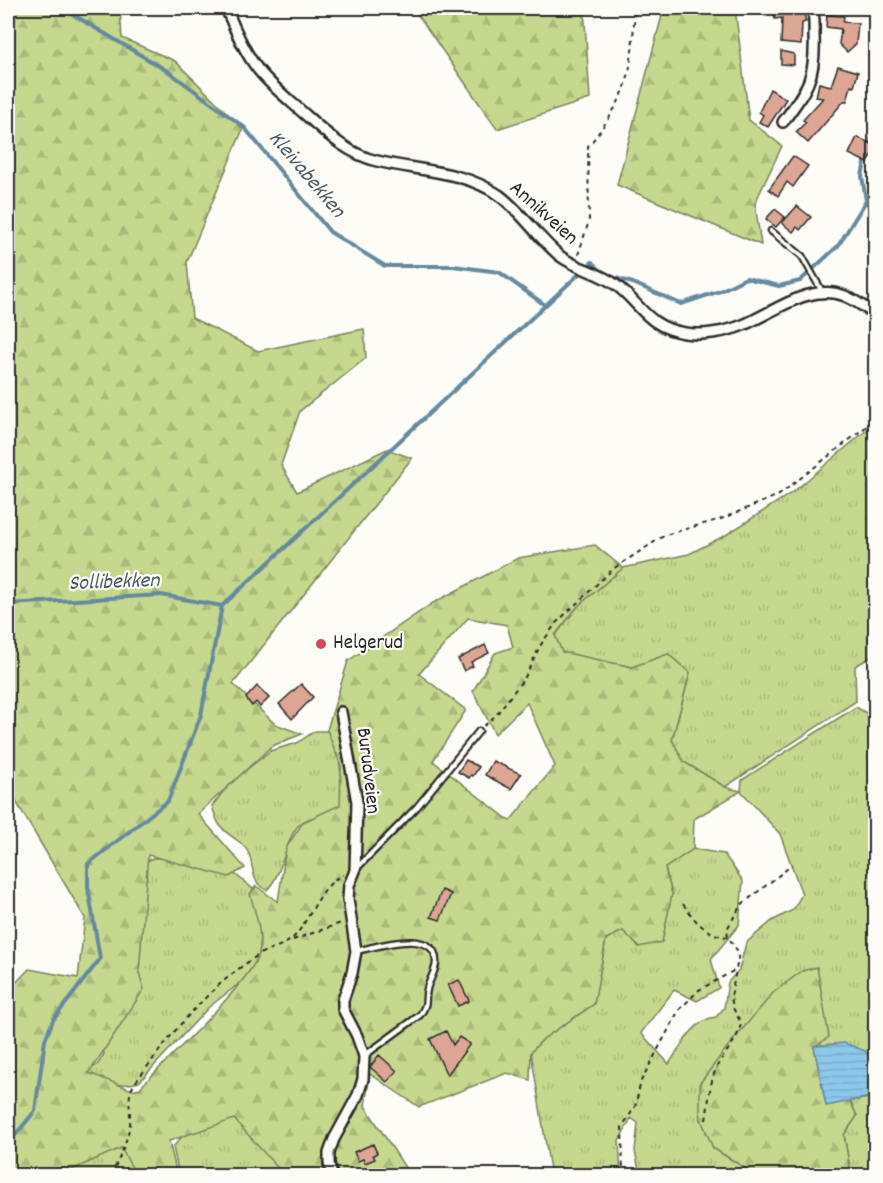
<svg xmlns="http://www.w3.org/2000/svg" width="883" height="1183" font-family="Dekko,sans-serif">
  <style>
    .grass { fill: url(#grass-tufts); stroke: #78825c; stroke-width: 1.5 }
    .forest { fill: url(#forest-firs); stroke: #78825c; stroke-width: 1.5; fill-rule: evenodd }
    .water { fill: url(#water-rules); stroke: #65899e; stroke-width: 1.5 }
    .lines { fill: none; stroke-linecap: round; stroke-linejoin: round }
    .stream { stroke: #65899e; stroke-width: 4 }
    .building { fill: #dda694; stroke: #2b2b2b; stroke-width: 1.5 }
    .service-casing { stroke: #2b2b2b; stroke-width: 9 }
    .minor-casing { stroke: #2b2b2b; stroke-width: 14 }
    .path { stroke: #2b2b2b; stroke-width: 2; stroke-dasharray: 4.5 4.5; stroke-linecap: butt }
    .service { stroke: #fdfcf7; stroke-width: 4.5 }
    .minor { stroke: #fdfcf7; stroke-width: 9 }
    .poi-dot { fill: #d1495b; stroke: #fdfcf7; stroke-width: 2 }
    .labels { text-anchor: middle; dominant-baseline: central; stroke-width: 4.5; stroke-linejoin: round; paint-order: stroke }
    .street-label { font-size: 21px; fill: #2b2b2b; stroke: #fdfcf7 }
    .poi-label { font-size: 21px; fill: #2b2b2b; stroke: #fdfcf7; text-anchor: start }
    .water-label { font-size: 22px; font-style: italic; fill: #485a65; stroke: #fdfcf7 }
  </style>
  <defs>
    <pattern id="grass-tufts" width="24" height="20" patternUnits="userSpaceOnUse" patternTransform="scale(1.5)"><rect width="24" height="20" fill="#c5d88d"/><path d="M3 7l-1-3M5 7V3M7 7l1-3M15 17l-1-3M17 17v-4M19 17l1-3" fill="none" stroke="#a9ba7a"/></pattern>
    <pattern id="forest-firs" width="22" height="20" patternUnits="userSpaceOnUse" patternTransform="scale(1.5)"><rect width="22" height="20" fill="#c5d88d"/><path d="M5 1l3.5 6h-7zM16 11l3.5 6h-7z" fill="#a9ba7a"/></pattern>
    <pattern id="water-rules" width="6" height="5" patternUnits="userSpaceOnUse" patternTransform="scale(1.5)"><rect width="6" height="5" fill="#8bc8eb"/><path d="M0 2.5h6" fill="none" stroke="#78acca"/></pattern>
  </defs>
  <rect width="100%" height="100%" fill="#fdfcf7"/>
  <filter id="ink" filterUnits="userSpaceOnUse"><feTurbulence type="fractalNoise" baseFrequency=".0167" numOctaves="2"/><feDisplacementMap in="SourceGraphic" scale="12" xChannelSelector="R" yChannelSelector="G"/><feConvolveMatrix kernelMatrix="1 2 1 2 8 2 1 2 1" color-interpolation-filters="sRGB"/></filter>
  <g filter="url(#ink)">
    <path class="grass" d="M875,423V655L855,666L856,701L725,787L684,762L672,740L690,673L668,654L632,667L562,653L555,636L578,606L623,568L689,554L726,535L793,492Z
      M856,707L871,716L875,713V1063C854,1040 843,1043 814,1046L774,992L700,1083L713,1148L756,1175H640L635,1151L638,1123L631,1118L619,1141L621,1175L551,1176L531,1052L543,1039L594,1004L606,939L623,931L672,894L665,868L693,849L724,854L743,881L739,925L711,959L719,988L697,1001L674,990L641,1033L669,1064C680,1047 694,1019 716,1017L724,1008L728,982L739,970L746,943L772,921L793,910L802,894L780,834L741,791L742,780Z
      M315,731H328L338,750L344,801C330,820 309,812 297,827C283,846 284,872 267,890C251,884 254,867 249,854C243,840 226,836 219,824C216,819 214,812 212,806L230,783L270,751L297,743Z
      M183,857L231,871L259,894L268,939L254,972L209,1007L139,1082C125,1086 92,1087 80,1078L98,1064L104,1054L102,1042L132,869L153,858Z
      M875,1090V1175H851L844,1135L857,1116L850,1101L870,1098Z
      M237,1112L290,1175H179L173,1147L186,1132Z
      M118,1144L156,1176H56Z"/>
    <path class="forest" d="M8,8H120L122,38L175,61L243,129L187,262L192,318L258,351L364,329L366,358L300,411L281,465L297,492L387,449L412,458L233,684L275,724L302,734L272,746L198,814L245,868L229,877L148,855L139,973L144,989L89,1073L132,1090L140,1088C163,1063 253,980 259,953C263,934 255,912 250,894L256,886L278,902L286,848L303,822L340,805L341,766L327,730L348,661L433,603L518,558L595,545L623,568L578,606L555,635L562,652L632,667L668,654L690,673L672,740L684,762L725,787L741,791L694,819L693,849L665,868L672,894L662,942L639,947L623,931L606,939L594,1004L543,1039L531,1052L530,1080L507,1073L419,1107L370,1074L365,1106L410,1175H284L234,1119L169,1141L177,1175H136L121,1148L60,1175H8V991L29,969L78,978L85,918L8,788ZM468,618L507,625L513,647L495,653L473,691L495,734L527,703L555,766L510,821L433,761L466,710L419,674Z
      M413,8H584L590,99L497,129Z
      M664,8H735L749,120L782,146L755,203L761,245L617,185Z
      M817,967L829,1037L814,1047L826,1105L850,1101L857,1116L844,1135L851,1175H756L713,1148L700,1117V1083L729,1045L774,992L802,971Z"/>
    <path class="water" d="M844,1043L865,1051L875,1063V1090L870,1097L826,1106L814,1046Z"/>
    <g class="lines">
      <path class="stream" d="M62,8L169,72L244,127L330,232L385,266H453L499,272L545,305
        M869,147L876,122
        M866,201L876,215
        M8,604L161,595L222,606
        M8,1144L35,1111L45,1040L53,1020L100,959L88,887V864L168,801L201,715L222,606L592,262L605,275L633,283L681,304L720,291L746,278L779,286L800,281L838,246L866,201L862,176L866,157"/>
    </g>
    <path class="building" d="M772,8H789L790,12L803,9L806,22L802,23L801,45L781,43L782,18L775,19Z
      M827,15L844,16L843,22L858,23L856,44L847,52L839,44L841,29L826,27Z
      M781,51L794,54V65L781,64Z
      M838,66L858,72L854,87L851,86L847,101H844L808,143L796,132L806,122L803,120L823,98L816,97L819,83L831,86Z
      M770,89L786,99L768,127L759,122L763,115L759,112Z
      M857,137L876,146L868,163L849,154Z
      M793,156L808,166L793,187L787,182L778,196L769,189Z
      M797,206L811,217L800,230L797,227L793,232L782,223Z
      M775,209L785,217L776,227L766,219Z
      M485,645L489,653L471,662L473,666L464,671L458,659Z
      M301,684L313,697L292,719L279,704Z
      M257,686L269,698L260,707L256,702L252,706L246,698Z
      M466,760L479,767L473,776L471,775L469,778L458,772Z
      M493,761L521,774L511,789L485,775Z
      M442,890L451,894L440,920L431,917Z
      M459,980L469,1001L458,1006L448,985Z
      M446,1031L453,1045L459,1037L470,1044L447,1075L430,1039Z
      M379,1055L397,1071L387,1082L370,1067Z
      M373,1144L377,1153L373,1155L375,1159L365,1163L363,1159L358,1161L354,1152Z"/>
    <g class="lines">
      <g class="service-casing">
        <path id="service" d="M771,231L802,256L823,293
          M356,869L417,807L479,731
          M356,951C376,947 437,926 436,963C435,973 429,980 427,989C424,1001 429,1002 420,1015L364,1056"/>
      </g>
      <g class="minor-casing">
        <path id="minor" d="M226,8C234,27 242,47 254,64C264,79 279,91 292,103C318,125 343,153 377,161C418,171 462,170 499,195C522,212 538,238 560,256C577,269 599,272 616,285C642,305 647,327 685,333C702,336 726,332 743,325C773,313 810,282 845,296C855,300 866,308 876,315
          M783,122C807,89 816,78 814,36C814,27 815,16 812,8
          M332,1176L329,1163V1153L334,1139L358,1095L363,1079L364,1056L357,1036L343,1009V1000L352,973L356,951L348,899L349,885L355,871L357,802L341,712"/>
      </g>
      <path class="path" d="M578,255L589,221L588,146C600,133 619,104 625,87C633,63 633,32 635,8
        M484,726L496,715L525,677L540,646L556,623L613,569L665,535L721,519L779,495L876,419
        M683,904C695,921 706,935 728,937
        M293,940L341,923
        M8,986L12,983
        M706,1120C709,1104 709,1084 716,1069C723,1053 738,1042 741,1023L733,1008L731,997L739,953L728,937L727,929L741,905L792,865
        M111,1176C119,1159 127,1142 130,1124C131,1112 127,1099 132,1088C137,1079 145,1070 151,1062C180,1022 215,983 257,956C268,948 283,947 293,938C309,922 322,882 343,875
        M623,1176L622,1127L635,1107L641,1081L679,1010L699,990L737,969"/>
      <use href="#service" class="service"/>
      <use href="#minor" class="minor"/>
    </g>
  </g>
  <circle class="poi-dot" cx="321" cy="644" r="6"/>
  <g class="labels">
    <g class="street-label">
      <text transform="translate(543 214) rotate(42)">Annikveien</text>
      <text transform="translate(367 771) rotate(83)">Burudveien</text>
    </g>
    <g class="poi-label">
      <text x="333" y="644">Helgerud</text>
    </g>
    <g class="water-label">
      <text transform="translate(306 175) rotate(50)">Kleivabekken</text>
      <text transform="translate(114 583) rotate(-2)">Sollibekken</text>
    </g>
  </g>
  <rect width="883" height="1183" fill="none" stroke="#fdfcf7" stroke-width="30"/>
  <rect x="15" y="15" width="853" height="1153" fill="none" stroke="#2b2b2b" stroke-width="2" filter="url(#ink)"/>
</svg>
